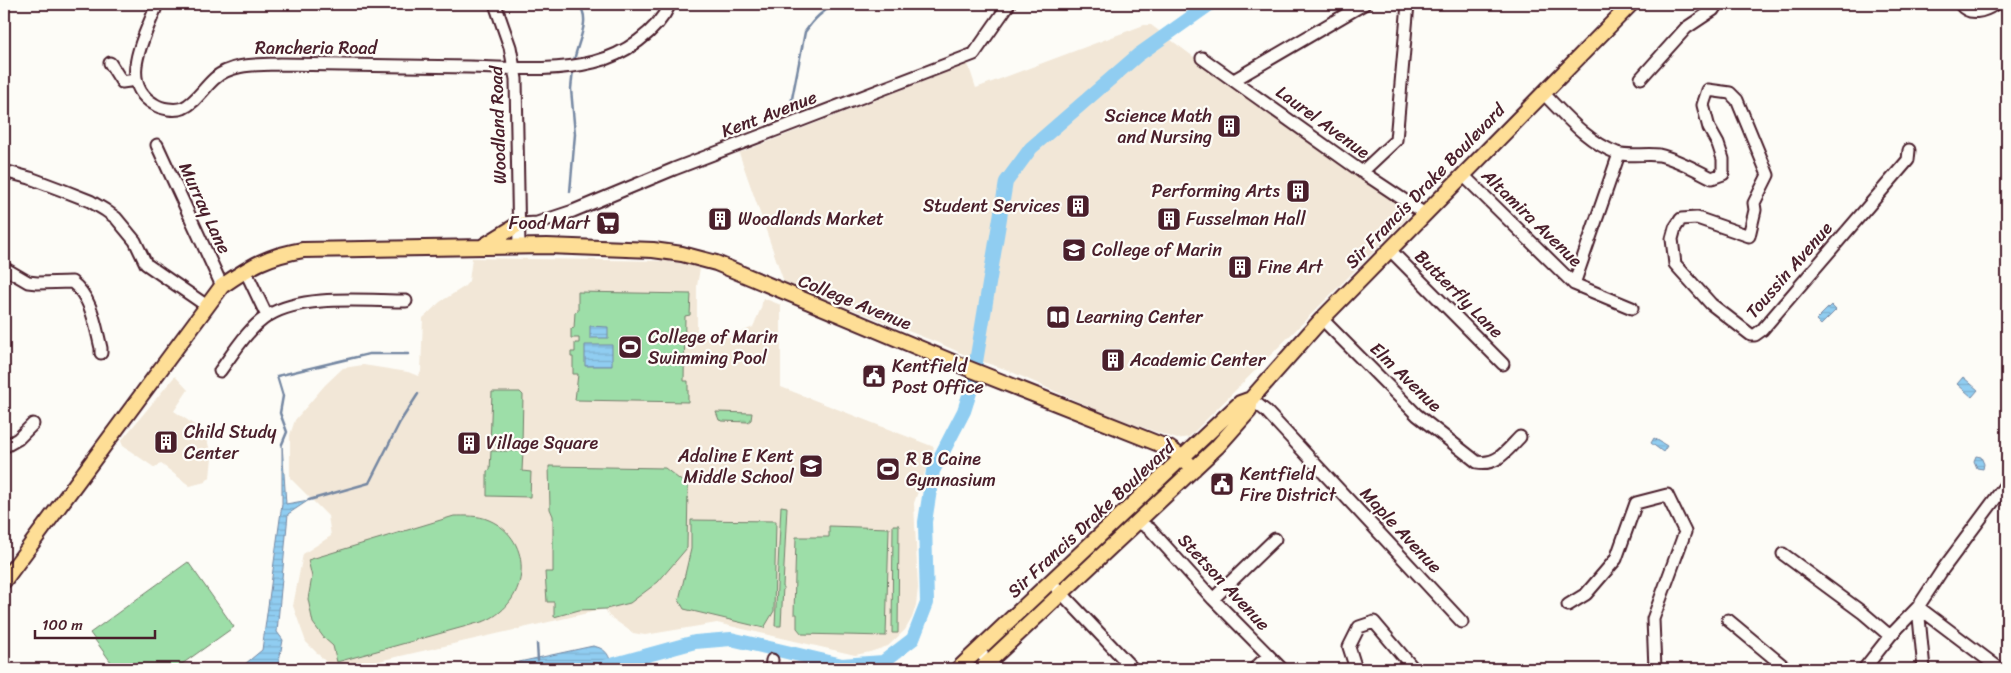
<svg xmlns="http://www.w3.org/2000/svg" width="2011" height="673" font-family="Sriracha,sans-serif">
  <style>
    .built { fill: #f2e7d7 }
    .park { fill: url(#park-crowns); stroke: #747e6a }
    .pitch { fill: #9ddea8; stroke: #747e6a }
    .water { fill: url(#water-rules); stroke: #7487a2 }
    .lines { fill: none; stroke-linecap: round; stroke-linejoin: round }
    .stream { stroke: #7487a2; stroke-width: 2.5 }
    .river { stroke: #90cdf1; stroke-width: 14 }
    .minor-casing { stroke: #4a1f2b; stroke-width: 15 }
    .major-casing { stroke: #4a1f2b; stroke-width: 18 }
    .minor { stroke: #fdfcf7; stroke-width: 11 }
    .major { stroke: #fede96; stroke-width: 14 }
    .labels { text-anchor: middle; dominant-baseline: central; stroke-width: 4.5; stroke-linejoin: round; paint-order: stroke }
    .street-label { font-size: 18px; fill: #4a1f2b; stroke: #fdfcf7 }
    .poi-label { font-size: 18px; fill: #4a1f2b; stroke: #fdfcf7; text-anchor: start }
  </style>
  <defs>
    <pattern id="park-crowns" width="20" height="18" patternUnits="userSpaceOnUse" patternTransform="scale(1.25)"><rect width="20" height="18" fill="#9ddea8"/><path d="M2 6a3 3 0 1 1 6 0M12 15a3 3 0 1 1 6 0" fill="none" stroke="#89be91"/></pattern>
    <pattern id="water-rules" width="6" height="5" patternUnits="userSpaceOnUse" patternTransform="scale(1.25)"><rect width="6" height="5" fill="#90cdf1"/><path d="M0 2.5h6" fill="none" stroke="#7eb0cf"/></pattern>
  </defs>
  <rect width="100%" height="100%" fill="#fdfcf7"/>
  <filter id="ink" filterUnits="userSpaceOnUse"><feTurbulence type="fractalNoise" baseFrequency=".02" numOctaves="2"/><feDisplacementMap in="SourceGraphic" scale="10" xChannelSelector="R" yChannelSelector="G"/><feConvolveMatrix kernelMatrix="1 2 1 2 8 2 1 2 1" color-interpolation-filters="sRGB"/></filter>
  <g filter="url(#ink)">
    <path class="built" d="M1144,25H1151L1262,108L1406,209L1408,214L1407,218L1189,437L1177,439L1115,418L1005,369L974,359L941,344L784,282L739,153L968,64L976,88Z
      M472,258L668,261L691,265L700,268L697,286V337H730L753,327L761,308L763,298L781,305V387L934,447L914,503L918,588L916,605L912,618L905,630L888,646L870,652L855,655L717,623L645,635L633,633L609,616L605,609L344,669H333L306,642L293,606L303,554L331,536L328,516L290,478V435L295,420L325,385L343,368L363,365L408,372L418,376L421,372L423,318L440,302L464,287L469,281Z
      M175,376L188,390L174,411L205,432L212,458L210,477L205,482L190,486L160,463L155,468L123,446L121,441Z"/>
    <path class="park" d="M716,412L752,413L751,420L748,422L722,421L719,420Z"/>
    <path class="pitch" d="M578,292L691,294L690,315L685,316L684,381H688V402L575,400L578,374H573V357H571V352H575V343H579V338H571V329L574,328L575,312L578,311Z
      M492,392H520L523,395L522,445H490Z
      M491,451H523L522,471L531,472L530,497L487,496V471L490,470Z
      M549,466L665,468L688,486L687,548L658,582L630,603L606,609L579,610L554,617V602H547L545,572H553V516L550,509Z
      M781,506L787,507L781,626H775Z
      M454,516C465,516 478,515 489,520C535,540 530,602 485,621L337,662L333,646L324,638L313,623L308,599L312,577L308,560Z
      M691,520L776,521L774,611L764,628L684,609L679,600L691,549Z
      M893,525H899L898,633H892Z
      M829,526L889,528L886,636L802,634L797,628V614H794L796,537H829Z
      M188,562L234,627L175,669H116L90,633Z"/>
    <path class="water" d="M1831,305L1836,310L1821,325L1816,320Z
      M590,326L608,327V338H590Z
      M585,345H612V366H585Z
      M1963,377L1978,390L1972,397L1957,384Z
      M1654,438L1667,446L1663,452L1651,443Z
      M282,444L286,504L309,500L288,514L277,632L283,640L278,666L273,669H239L262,650L282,504Z
      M1976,456L1981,457L1984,464L1983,469L1977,468L1974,461Z
      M593,646C608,649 609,656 613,669H487Z"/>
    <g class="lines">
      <path class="stream" d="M574,62C576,44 593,19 578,4
        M789,114L805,32C814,19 822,11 836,4
        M570,192L575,134L571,89L573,69
        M282,444L287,432L280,413L283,396L277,376L369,354H408
        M309,500L369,483L400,422L418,394
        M537,644L538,660"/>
      <path class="river" d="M597,669L695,642L731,639L842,665L883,662L913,639L927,603L925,522L933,471L964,411L972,386L1006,182L1031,148L1138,55L1210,4"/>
      <g class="minor-casing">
        <path id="minor" d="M157,4C147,33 116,82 154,104C161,109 175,111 183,108C195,103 204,88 214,79C231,63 258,65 280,64C343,65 406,66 469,67C510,68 554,72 594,62C624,55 657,32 670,4
          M495,4L510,47L516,79L519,247
          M1960,4C1969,16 1984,12 1995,4
          M1202,58L1362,172L1425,214
          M110,63L122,82L136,80
          M1641,78L1686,28L1713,10L1717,4
          M1234,80L1364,4
          M1543,93C1565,115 1587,142 1617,153C1630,157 1646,153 1659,155C1677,159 1696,170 1712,178L1723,174V159L1718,144L1709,128L1703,105L1708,90L1730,93L1737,100L1768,175L1754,203L1755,210L1749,236L1697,218L1681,219L1675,228L1672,239L1675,264L1711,304L1751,335H1755L1762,330L1908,160L1909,150
          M157,145L222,286
          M4,171L30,178L62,190L90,201L105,210L116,218L135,241L146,264L207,306
          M1362,172L1396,140L1408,4
          M1463,175L1574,284L1632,308
          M519,224L537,223L573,211L674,169L974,54L1009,4
          M1390,250L1503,364
          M4,268L28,282L37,283L72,282C92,298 95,324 101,348V353
          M245,270L267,316
          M1574,284L1619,154
          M1322,319L1417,415L1477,462C1497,466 1507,450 1520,437
          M220,371C234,352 248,328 269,315C304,294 365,301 406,301
          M1251,399L1266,411L1462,622
          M4,447L18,439L33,424
          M1138,522L1150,529L1213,599L1282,669
          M1783,554L1863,613L1890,636
          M1051,582L1133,669
          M1213,599L1275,539
          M1568,605L1586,594L1616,559L1636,503L1667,495L1685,532L1653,619L1655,669
          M1918,607L2000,669
          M1918,607L1924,669
          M1728,620L1787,669
          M978,651L997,669
          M771,669L772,660
          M1254,669L1268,656
          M1356,669L1349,647L1359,627L1374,622L1414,669
          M1864,669L1890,636L1918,607L1943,569L2007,483"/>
      </g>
      <g class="major-casing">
        <path id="major" d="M482,247L519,224
          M4,581L222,286C251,266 267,256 303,250L547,246L653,250L682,254L716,263L967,368L1169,448L1183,458L1194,469
          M958,669L1240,403L1251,399L1322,319L1631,4
          M981,669L1217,447L1249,411L1251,399"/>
      </g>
      <use href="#minor" class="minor"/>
      <use href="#major" class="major"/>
    </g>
  </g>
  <defs>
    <g id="building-square" transform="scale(1.25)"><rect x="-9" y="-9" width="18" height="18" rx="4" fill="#4a1f2b" stroke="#fdfcf7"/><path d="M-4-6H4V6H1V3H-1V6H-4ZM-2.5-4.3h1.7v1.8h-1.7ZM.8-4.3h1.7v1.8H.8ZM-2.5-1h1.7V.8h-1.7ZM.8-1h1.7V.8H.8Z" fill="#fff"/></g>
    <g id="supermarket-square" transform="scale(1.25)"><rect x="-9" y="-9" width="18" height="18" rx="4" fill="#4a1f2b" stroke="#fdfcf7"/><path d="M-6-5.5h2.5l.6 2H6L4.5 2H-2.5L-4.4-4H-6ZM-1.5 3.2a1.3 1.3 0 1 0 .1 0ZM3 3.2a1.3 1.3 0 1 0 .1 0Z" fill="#fff"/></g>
    <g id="university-square" transform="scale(1.25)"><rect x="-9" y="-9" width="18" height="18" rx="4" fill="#4a1f2b" stroke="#fdfcf7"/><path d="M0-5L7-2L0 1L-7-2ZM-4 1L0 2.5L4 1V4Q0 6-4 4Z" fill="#fff"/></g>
    <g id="library-square" transform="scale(1.25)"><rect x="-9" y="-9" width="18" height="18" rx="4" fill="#4a1f2b" stroke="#fdfcf7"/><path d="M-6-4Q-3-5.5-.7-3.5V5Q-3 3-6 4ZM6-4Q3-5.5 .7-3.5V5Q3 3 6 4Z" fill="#fff"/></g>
    <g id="stadium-square" transform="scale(1.25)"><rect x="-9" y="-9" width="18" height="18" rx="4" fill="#4a1f2b" stroke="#fdfcf7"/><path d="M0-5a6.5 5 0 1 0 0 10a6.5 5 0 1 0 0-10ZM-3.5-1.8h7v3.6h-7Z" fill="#fff"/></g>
    <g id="civic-square" transform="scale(1.25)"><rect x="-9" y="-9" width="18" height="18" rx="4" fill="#4a1f2b" stroke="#fdfcf7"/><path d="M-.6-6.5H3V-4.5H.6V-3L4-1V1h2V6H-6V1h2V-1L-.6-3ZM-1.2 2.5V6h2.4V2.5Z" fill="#fff"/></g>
    <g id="school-square" transform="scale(1.25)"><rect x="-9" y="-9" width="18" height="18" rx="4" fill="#4a1f2b" stroke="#fdfcf7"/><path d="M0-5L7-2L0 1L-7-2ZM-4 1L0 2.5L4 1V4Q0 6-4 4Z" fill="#fff"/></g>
  </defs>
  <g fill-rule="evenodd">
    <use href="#building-square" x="1229" y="126"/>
    <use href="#building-square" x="1298" y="191"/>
    <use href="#building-square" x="1078" y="206"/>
    <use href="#building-square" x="720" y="219"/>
    <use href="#building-square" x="1169" y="219"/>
    <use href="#supermarket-square" x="608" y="223"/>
    <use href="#university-square" x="1074" y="250"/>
    <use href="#building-square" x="1240" y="267"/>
    <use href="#library-square" x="1058" y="317"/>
    <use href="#stadium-square" x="630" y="347"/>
    <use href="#building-square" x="1113" y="360"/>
    <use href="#civic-square" x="874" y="376"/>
    <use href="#building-square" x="166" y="442"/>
    <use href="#building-square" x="469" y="443"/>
    <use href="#school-square" x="811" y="466"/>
    <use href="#stadium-square" x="888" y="469"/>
    <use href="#civic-square" x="1222" y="484"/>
  </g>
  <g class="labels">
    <g class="street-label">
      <text x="316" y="48">Rancheria Road</text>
      <text transform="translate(769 114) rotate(-21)">Kent Avenue</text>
      <text transform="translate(1323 122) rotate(36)">Laurel Avenue</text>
      <text transform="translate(498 125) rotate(-92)">Woodland Road</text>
      <text transform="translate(1425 186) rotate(-46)">Sir Francis Drake Boulevard</text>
      <text transform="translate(205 208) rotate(65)">Murray Lane</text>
      <text transform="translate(1532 218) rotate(44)">Altamira Avenue</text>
      <text transform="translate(1789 270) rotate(-49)">Toussin Avenue</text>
      <text transform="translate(1459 294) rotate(45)">Butterfly Lane</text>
      <text transform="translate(855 302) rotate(22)">College Avenue</text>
      <text transform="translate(1406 377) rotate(44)">Elm Avenue</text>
      <text transform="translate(1091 519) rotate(-43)">Sir Francis Drake Boulevard</text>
      <text transform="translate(1401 530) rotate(47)">Maple Avenue</text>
      <text transform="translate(1224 582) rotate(47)">Stetson Avenue</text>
    </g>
    <g class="poi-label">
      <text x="1212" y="116" text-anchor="end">Science Math<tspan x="1212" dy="21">and Nursing</tspan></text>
      <text x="1280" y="191" text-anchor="end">Performing Arts</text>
      <text x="1060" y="206" text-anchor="end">Student Services</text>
      <text x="738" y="219">Woodlands Market</text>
      <text x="1186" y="219">Fusselman Hall</text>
      <text x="590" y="223" text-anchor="end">Food Mart</text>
      <text x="1092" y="250">College of Marin</text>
      <text x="1258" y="267">Fine Art</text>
      <text x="1076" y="317">Learning Center</text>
      <text x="648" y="337">College of Marin<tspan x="648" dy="21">Swimming Pool</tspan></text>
      <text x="1130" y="360">Academic Center</text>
      <text x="892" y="366">Kentfield<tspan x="892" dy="21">Post Office</tspan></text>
      <text x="184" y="432">Child Study<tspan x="184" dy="21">Center</tspan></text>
      <text x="486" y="443">Village Square</text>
      <text x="794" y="456" text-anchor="end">Adaline E Kent<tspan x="794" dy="21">Middle School</tspan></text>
      <text x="906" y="459">R B Caine<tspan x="906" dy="21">Gymnasium</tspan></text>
      <text x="1240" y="474">Kentfield<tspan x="1240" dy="21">Fire District</tspan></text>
    </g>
  </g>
  <rect width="2011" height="673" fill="none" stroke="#fdfcf7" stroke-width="20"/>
  <rect x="10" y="10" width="1991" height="653" fill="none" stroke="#4a1f2b" stroke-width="2" filter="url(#ink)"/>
  <path d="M35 630v8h120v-8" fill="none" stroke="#4a1f2b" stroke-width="2.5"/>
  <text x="42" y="630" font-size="15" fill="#4a1f2b" stroke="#fdfcf7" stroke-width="4" paint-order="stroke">100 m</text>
</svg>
